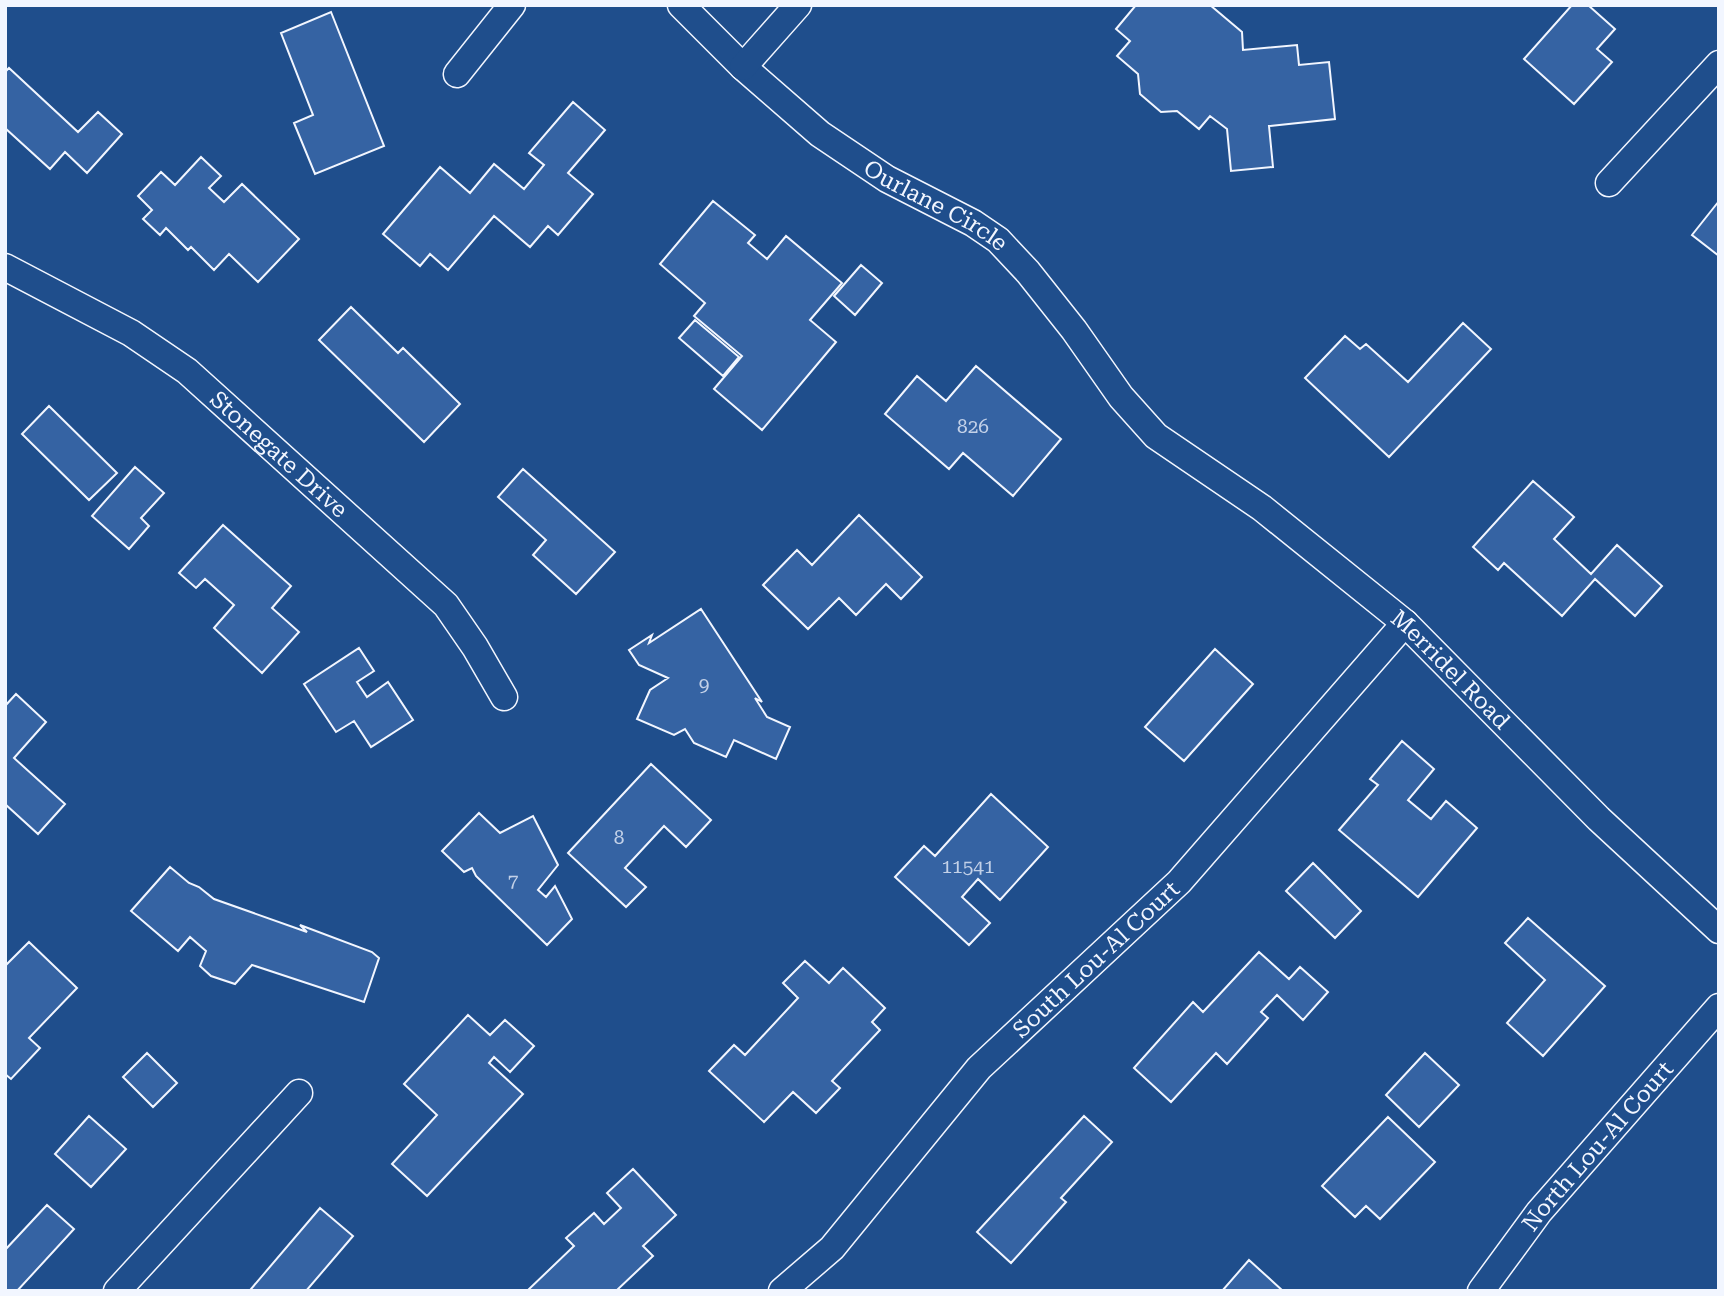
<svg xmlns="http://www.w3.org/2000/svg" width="1724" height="1296" font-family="'Roboto Serif',serif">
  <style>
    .building { fill: #3563a3; stroke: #f2f6ff; stroke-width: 2 }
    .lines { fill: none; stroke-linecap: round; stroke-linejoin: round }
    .street-casing { stroke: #f2f6ff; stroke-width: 29 }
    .street { stroke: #1f4e8c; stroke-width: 26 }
    .labels { text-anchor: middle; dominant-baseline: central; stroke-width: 5; stroke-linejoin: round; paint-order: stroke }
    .number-label { font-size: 19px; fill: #c3d1e8 }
    .street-label { font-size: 23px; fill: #f2f6ff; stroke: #1f4e8c }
  </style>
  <rect width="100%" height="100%" fill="#1f4e8c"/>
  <path class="building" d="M1136,5H1210L1242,32L1243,50L1297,45L1299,65L1329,62L1335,119L1269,126L1273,167L1231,171L1227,129L1210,116L1199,129L1177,111L1161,112L1140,94L1138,74L1117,56L1130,41L1116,29Z
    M1572,5H1588L1615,29L1597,49L1612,62L1574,104L1524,59Z
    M331,12L384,146L315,174L294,123L313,115L281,33Z
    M9,68L78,132L98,112L122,134L87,173L65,152L50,169L5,128V72Z
    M573,102L605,130L568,173L593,194L558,235L548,226L530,247L494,216L448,270L430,254L420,266L383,234L440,167L470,193L494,164L524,189L544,165L529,153Z
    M201,157L221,176L209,188L224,202L242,184L299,239L258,282L229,254L214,270L191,247L188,250L166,228L160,235L143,219L152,210L138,196L161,172L175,185Z
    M713,201L755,235L748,243L767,259L786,236L842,283L810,320L836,342L762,430L714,389L742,356L694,316L705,303L660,264Z
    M1719,201V256L1692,235Z
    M861,265L882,283L855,315L834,296Z
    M351,307L398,353L403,348L460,404L424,442L319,340Z
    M695,320L739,357L723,376L679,338Z
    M1463,323L1491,349L1389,457L1305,378L1345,336L1360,349L1366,344L1408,382Z
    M976,366L1061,439L1013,496L963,453L949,469L885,414L917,376L946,401Z
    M49,406L117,473L89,500L22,434Z
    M135,467L164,493L141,518L149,526L129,549L92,516Z
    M523,469L615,552L576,594L533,555L546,540L498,497Z
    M1533,481L1574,517L1554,539L1591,574L1617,545L1662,586L1635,616L1595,579L1562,616L1504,563L1498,570L1473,547Z
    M859,515L922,577L901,599L886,584L856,615L839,598L808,629L763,585L797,550L812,565Z
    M223,525L291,586L272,608L299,632L262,673L214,628L234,605L205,579L196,588L179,573Z
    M701,609L762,702L755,698L767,717L790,727L776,759L734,740L726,757L694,743L685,729L674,735L637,719L650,690L668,678L639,665L629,650L652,635L649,643Z
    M359,648L374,671L357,682L367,697L388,682L413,720L371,747L354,721L336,732L304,684Z
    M1215,649L1253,684L1184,761L1145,727Z
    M16,694L46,722L14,758L65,804L38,834L5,804V706Z
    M1402,741L1434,769L1408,800L1431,819L1446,801L1477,828L1418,897L1339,830L1378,785L1370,779Z
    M651,764L711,820L686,847L664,826L625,868L646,887L626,907L568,853Z
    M991,794L1048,847L1000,900L978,879L962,897L990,923L969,945L895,877L924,846L935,856Z
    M479,813L500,833L533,816L558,865L538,890L546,897L555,886L572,919L547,945L476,876L472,868L464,872L442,851Z
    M1313,863L1361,911L1335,938L1286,891Z
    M170,867L189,883L199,887L214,899L307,932L300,925L372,952L379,958L364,1002L252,965L235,984L211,976L200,966L206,951L190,937L178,951L131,911Z
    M1528,918L1605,986L1543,1056L1507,1023L1545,980L1505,943Z
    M29,942L77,988L29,1038L40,1048L11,1079L5,1074V966Z
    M1259,952L1289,979L1300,967L1328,992L1303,1020L1277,995L1261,1012L1268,1018L1227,1064L1216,1053L1171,1102L1134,1068L1193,1002L1203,1012Z
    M805,961L829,983L843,968L885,1008L872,1022L880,1030L832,1081L840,1088L816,1113L793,1092L764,1122L709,1071L734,1045L745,1055L798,998L783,983Z
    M468,1015L490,1035L505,1020L534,1046L510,1072L494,1057L489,1063L523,1094L427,1196L392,1164L437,1115L404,1084Z
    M147,1053L177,1083L153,1107L123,1077Z
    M1425,1053L1459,1085L1419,1127L1386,1095Z
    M89,1116L126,1149L91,1187L55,1154Z
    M1084,1116L1112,1142L1061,1198L1066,1202L1011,1263L977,1232Z
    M1388,1117L1435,1162L1380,1219L1366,1206L1355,1217L1322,1186Z
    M633,1169L676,1215L643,1246L653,1256L616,1291H527L574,1246L566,1238L594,1213L604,1224L621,1208L607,1193Z
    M47,1205L74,1229L17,1291H5V1250Z
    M320,1208L353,1236L306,1291H254L251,1289Z
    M1249,1260L1283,1291H1222Z"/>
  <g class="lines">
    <g class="street-casing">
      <g id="street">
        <path id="s1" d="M681,5L743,67L820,134L887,179L973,223L998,240L1028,272L1074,330L1121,397L1156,436L1262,508L1405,623L1599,819L1719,930"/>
        <path d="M743,67L798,5"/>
        <path d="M457,74L512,5"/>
        <path d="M1609,183L1719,64"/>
        <path id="s2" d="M5,267L131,333L187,371L446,605L475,647L504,697"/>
        <path d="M117,1291L299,1093"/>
        <path id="s3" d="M782,1291L832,1248L979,1068L1179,882L1405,623"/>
        <path id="s4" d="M1481,1291L1539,1212L1719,1007"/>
      </g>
    </g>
    <use href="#street" class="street"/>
  </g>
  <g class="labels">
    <g class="number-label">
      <text x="973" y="426">826</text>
      <text x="704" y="684">9</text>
      <text x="619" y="837">8</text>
      <text x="968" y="866">11541</text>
      <text x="513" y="881">7</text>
    </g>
    <g class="street-label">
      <text stroke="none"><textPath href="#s1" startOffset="326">Ourlane Circle</textPath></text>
      <text stroke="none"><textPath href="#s2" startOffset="334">Stonegate Drive</textPath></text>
      <text stroke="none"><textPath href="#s1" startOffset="1026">Merridel Road</textPath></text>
      <text stroke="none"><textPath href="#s3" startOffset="458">South Lou-Al Court</textPath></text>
      <text stroke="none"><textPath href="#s4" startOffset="186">North Lou-Al Court</textPath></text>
    </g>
  </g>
  <rect width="1724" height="1296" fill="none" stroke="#f2f6ff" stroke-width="14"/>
</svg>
